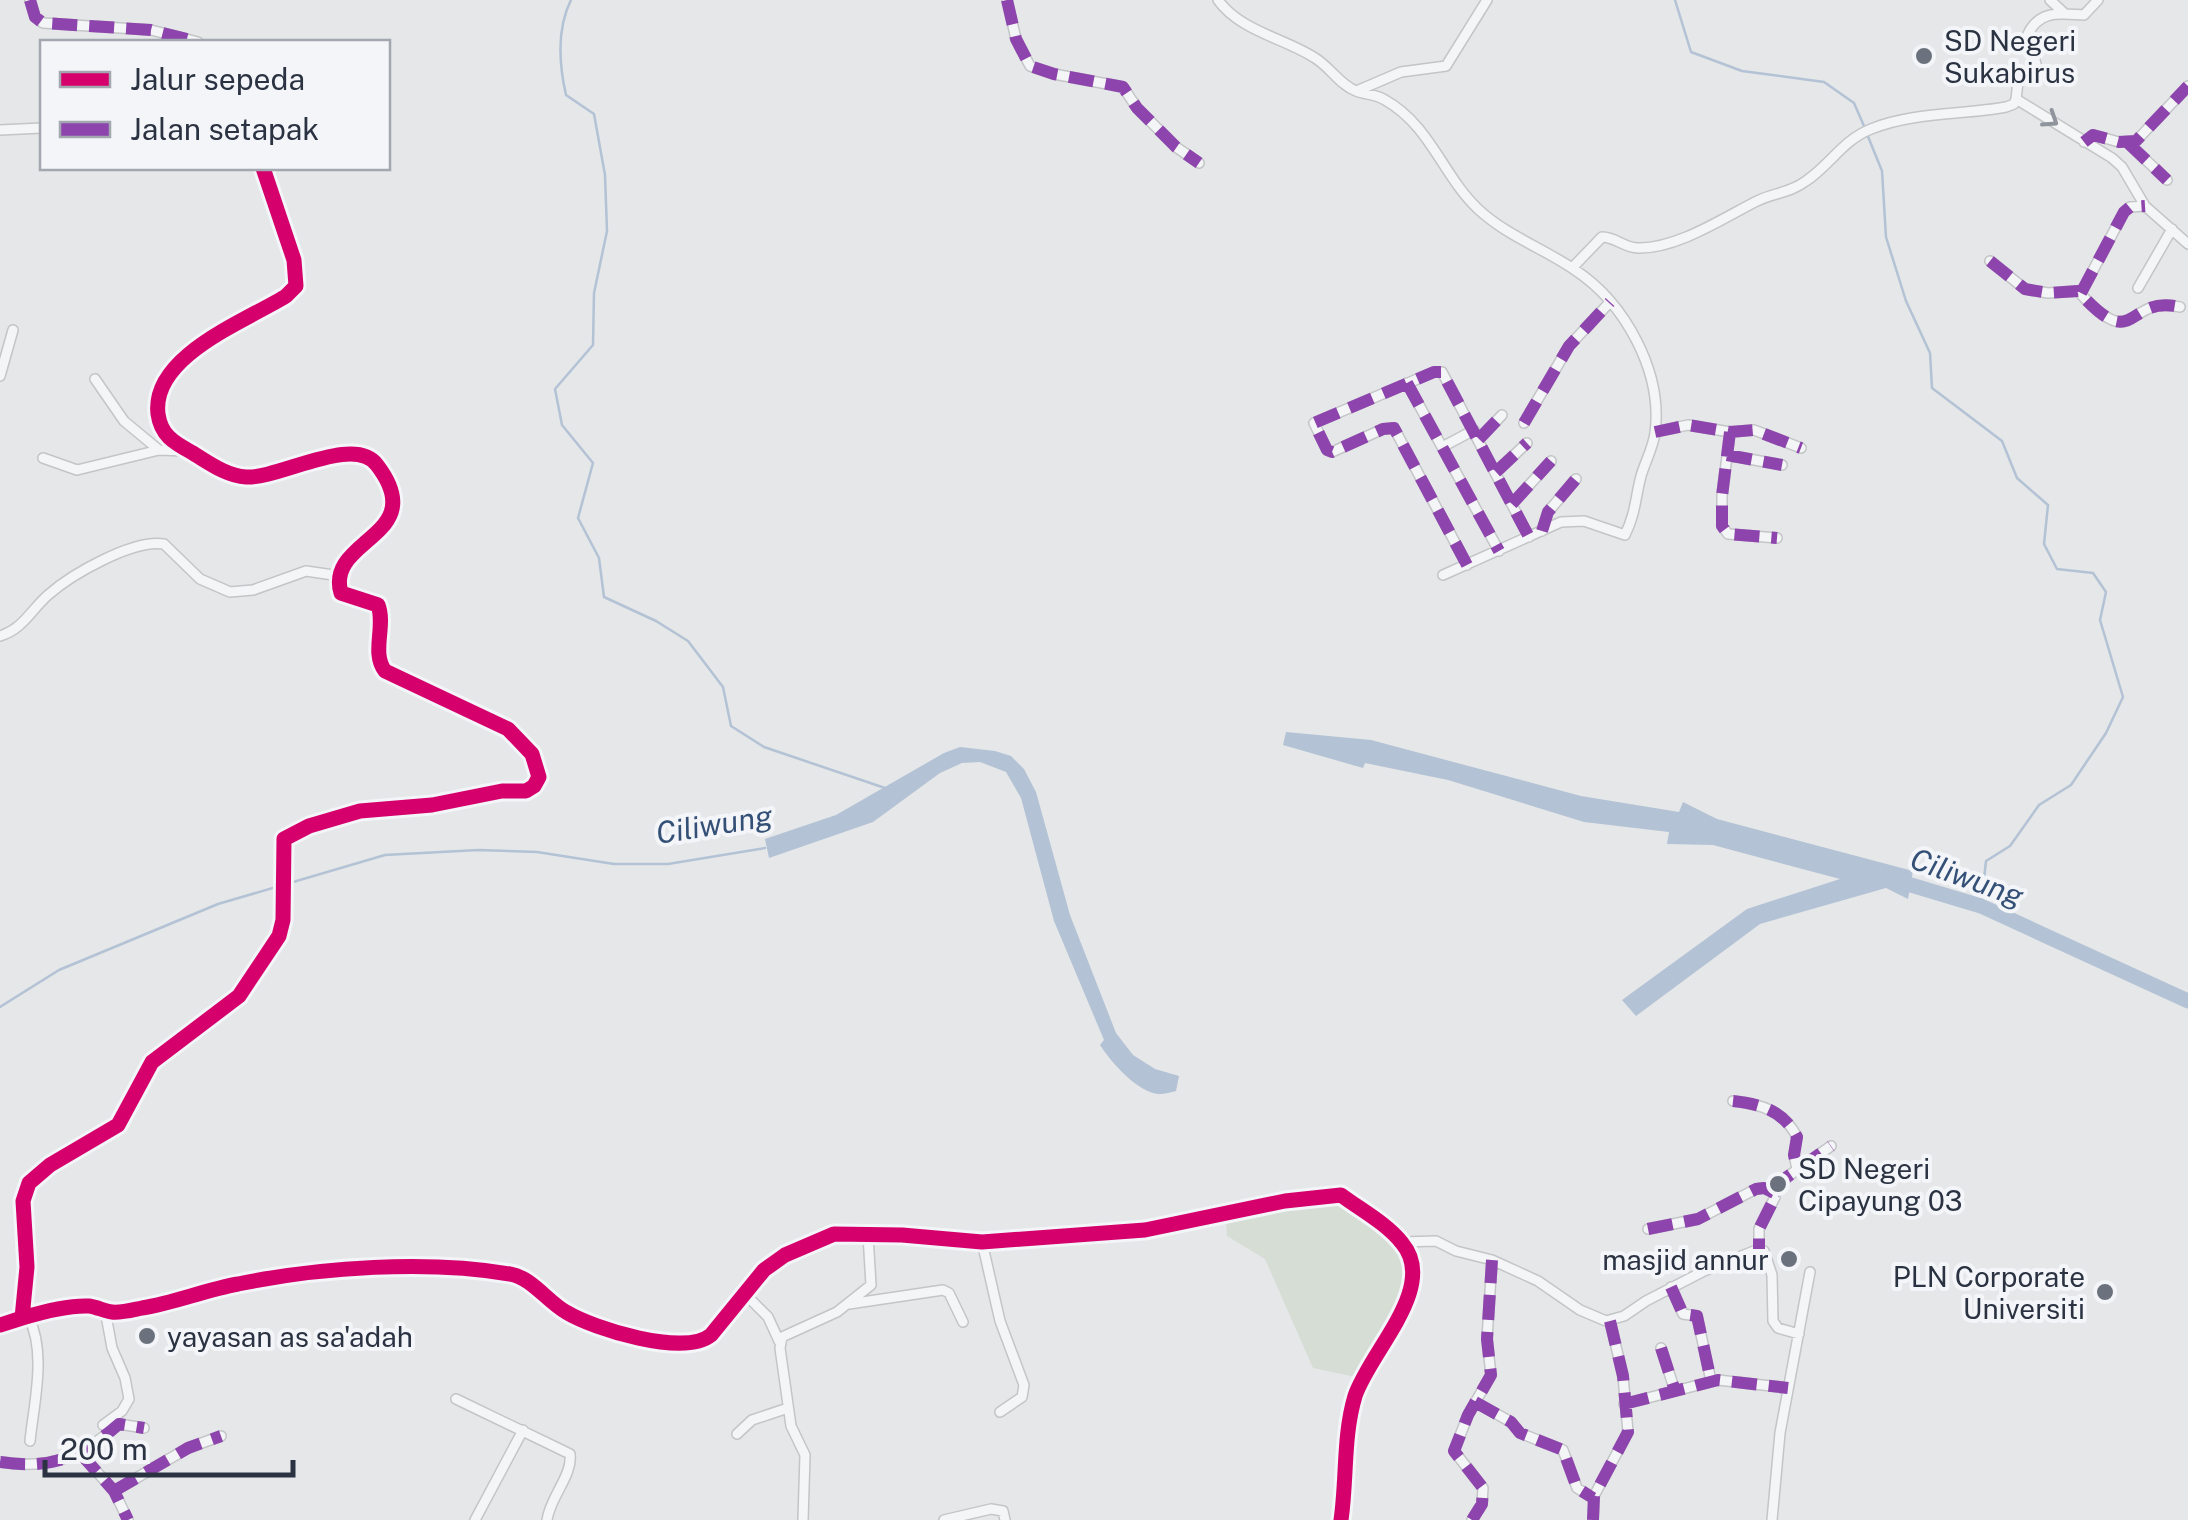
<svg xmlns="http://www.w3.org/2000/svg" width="2188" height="1520" font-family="'Public Sans',sans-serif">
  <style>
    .green { fill: #d5ddd5 }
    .water { fill: #b3c2d4 }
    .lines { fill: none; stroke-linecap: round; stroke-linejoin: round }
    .stream { stroke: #b3c2d4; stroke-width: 2.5 }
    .river { stroke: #b3c2d4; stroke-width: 15 }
    .minor-casing { stroke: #c3c5c7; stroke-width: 12 }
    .minor { stroke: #f4f5f6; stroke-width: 9 }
    .quiet { stroke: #8e44ad; stroke-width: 12; stroke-dasharray: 25 12; stroke-linecap: butt }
    .cycleway-casing { stroke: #f3f5f8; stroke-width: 21 }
    .cycleway { stroke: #d6006c; stroke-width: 15 }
    .oneway { stroke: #90949c }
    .poi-dot { fill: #6c727d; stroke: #f3f5f8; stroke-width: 4 }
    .labels { text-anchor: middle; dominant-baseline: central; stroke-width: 8; stroke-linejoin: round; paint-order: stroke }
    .poi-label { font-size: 28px; fill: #2b3343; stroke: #f3f5f8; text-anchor: start }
    .water-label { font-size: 30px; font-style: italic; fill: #345077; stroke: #f3f5f8 }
  </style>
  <rect width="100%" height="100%" fill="#e5e7e9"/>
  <path class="green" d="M1327,1202C1349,1207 1389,1233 1402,1252C1410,1264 1409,1280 1407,1293L1356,1377L1313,1368L1265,1259L1227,1236L1226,1219L1287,1206Z"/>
  <path class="water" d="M1286,732L1371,740L1581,796L1679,812L1683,802L1717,819L1913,871L1908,899L1886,888L1760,924L1636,1016L1622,1000L1747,909L1840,879L1713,845L1667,844L1669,832L1584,822L1448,780L1365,763L1363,768L1283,745Z
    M960,747L995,751L1011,756L1024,769L1036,792L1070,915L1116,1033L1133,1055L1155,1069L1179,1076L1176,1091C1171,1092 1165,1094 1159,1094C1138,1093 1111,1062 1100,1045L1104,1040L1054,921L1021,798L1006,772L980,762L962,763L940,773L873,822L769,858L765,839L836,815L944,753Z"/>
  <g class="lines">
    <path class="stream" d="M571,0C556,30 559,64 566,95L594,114L605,175L607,231L594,293L593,345L555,389L562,425L593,463L578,518L599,558L604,597L656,621L688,641L723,687L731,726L764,747L885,788
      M1675,0L1691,52L1742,71L1824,82L1854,103L1864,126
      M1867,134L1882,171L1886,237L1906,301L1930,353L1932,388L2002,441L2017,478L2048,505L2044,544L2057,569L2093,573L2106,592L2100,620L2123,697L2106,733L2071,785L2039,805L2010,846L1986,861L1981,906
      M0,1007L59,970L218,904L385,855L478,850L537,852L614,864H668L765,848"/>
    <path class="river" d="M1891,879L1981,906L2188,1001"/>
    <g class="minor-casing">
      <path id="minor" d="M30,0L35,17L43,23L151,30L198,42
        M1007,0L1016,39L1030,66L1054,74L1123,87L1137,108L1176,147L1199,163
        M1218,0C1240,31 1284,38 1315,58C1330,67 1340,85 1356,91C1366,95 1376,94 1385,100C1430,125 1443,176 1478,209C1507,236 1543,248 1575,270C1625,303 1663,372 1655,433C1653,448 1645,462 1641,476C1635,499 1636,512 1625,535L1584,521L1561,522L1443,575
        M2050,0L2064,13
        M1359,90L1401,72L1446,66L1487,0
        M2016,99L2112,158L2122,167L2145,206L2188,244
        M2016,99L2018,82L2036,64L2028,34C2040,9 2061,14 2084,15L2098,0
        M0,130L42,128
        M2084,142L2093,135L2119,142L2136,141L2188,86
        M2128,143L2167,180
        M1990,261L2025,289L2048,293L2078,291C2137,357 2125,294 2180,307
        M1572,268L1602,237C1616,237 1624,248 1638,248C1677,249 1723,218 1757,201C1773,193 1790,193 1806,181C1830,165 1843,140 1871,129C1913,112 1962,115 2006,107L2014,104L2016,99
        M2138,288L2172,229
        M2081,293L2124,212L2130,207L2145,206
        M0,376L13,330
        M95,379L124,421L159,450
        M1407,383L1499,551
        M1524,423L1569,346L1610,302
        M1655,432L1688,425L1730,432L1754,430L1801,448
        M1730,432L1722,496V526L1728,534L1777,538
        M1479,439L1502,415
        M1444,446L1474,430
        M1727,455L1782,465
        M43,458L77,470L159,450L186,451
        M1496,472L1527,443
        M1512,504L1551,461
        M1542,531L1548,512L1576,479
        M1467,565L1394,428L1383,429L1332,452L1327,450L1314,423L1434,372H1442L1529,537
        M0,636C23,629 31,610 48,595C72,574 133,539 164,544L200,579L230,592L253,590L306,571L340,576
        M1733,1101C1761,1104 1784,1111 1797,1137L1794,1155L1797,1169
        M1774,1193L1787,1177L1831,1146
        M1648,1229L1698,1219L1756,1189L1764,1188L1774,1193L1775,1197L1759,1229V1249
        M982,1242L1000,1321L1024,1385L1022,1397L1000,1412
        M1402,1242L1436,1241L1456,1251L1492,1260L1538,1281L1580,1310L1606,1321L1624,1316L1646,1301L1704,1271L1759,1249L1764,1251L1772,1275L1773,1321L1778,1328L1799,1334
        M1671,1287L1683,1314L1697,1316L1711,1381
        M743,1292L768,1317L779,1341
        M849,1304L943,1290L949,1293L963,1322
        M28,1316C47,1352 34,1402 30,1441
        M22,1318C42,1312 69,1305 89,1306C97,1307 104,1311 112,1312C121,1313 132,1310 142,1308C174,1303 205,1290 238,1284C321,1267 427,1260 510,1274C531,1277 548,1302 566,1312C594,1329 684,1357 711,1335L764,1270L785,1255L834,1234L902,1235L982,1242L1145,1230L1285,1201L1341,1195C1361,1210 1386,1223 1402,1243C1439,1287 1370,1351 1355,1396C1343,1436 1347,1479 1341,1520
        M0,1325L22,1318L27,1267L23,1201L29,1183L50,1165L118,1125L152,1062L239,996L279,936L283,920L284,839L309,826L360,811L432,805L502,791H526L534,786L539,777L532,754L508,729L385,671C371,653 386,626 378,605L341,593C325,538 432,537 377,465C354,434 279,479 246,477C226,476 208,462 191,452C173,442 161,435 158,414C151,356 246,321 286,296L296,286L294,260L263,168
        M1661,1348L1675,1391
        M456,1399L570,1454C573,1475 550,1497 547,1520
        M1475,1402L1511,1422L1520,1433L1563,1450L1577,1488L1593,1498
        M1624,1404L1718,1380L1788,1388
        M103,1425L122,1411L129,1399L125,1378L112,1348L105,1310
        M737,1434L752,1420L788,1408
        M80,1453L114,1491L128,1520
        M0,1462C52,1470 81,1457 119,1424L144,1428
        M114,1491L188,1448L221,1436
        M475,1520L523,1430
        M803,1520L805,1455L791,1426L780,1348L782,1337L837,1312L871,1285L868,1235
        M944,1520L991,1509L1003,1511L1005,1520
        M1472,1520L1482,1504L1483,1488L1454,1451L1468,1415L1491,1375L1487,1339L1492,1260
        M1593,1520L1594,1496L1628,1432L1623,1376L1610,1321
        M1772,1520L1780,1433L1810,1272"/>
    </g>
    <use href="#minor" class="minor"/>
    <path class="quiet" d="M30,0L35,17L43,23L151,30L198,42
      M1007,0L1016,39L1030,66L1054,74L1123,87L1137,108L1176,147L1199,163
      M2084,142L2093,135L2119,142L2136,141L2188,86
      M2128,143L2167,180
      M1990,261L2025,289L2048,293L2078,291C2137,357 2125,294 2180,307
      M2081,293L2124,212L2130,207L2145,206
      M1407,383L1499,551
      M1524,423L1569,346L1610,302
      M1655,432L1688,425L1730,432L1754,430L1801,448
      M1730,432L1722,496V526L1728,534L1777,538
      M1479,439L1502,415
      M1727,455L1782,465
      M1496,472L1527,443
      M1512,504L1551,461
      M1542,531L1548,512L1576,479
      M1467,565L1394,428L1383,429L1332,452L1327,450L1314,423L1434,372H1442L1529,537
      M1733,1101C1761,1104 1784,1111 1797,1137L1794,1155L1797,1169
      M1774,1193L1787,1177L1831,1146
      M1648,1229L1698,1219L1756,1189L1764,1188L1774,1193L1775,1197L1759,1229V1249
      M1671,1287L1683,1314L1697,1316L1711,1381
      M1661,1348L1675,1391
      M1475,1402L1511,1422L1520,1433L1563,1450L1577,1488L1593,1498
      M1624,1404L1718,1380L1788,1388
      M80,1453L114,1491L128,1520
      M0,1462C52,1470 81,1457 119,1424L144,1428
      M114,1491L188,1448L221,1436
      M1472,1520L1482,1504L1483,1488L1454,1451L1468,1415L1491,1375L1487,1339L1492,1260
      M1593,1520L1594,1496L1628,1432L1623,1376L1610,1321"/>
    <g class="cycleway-casing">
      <path id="cycleway" d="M22,1318C42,1312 69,1305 89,1306C97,1307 104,1311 112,1312C121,1313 132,1310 142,1308C174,1303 205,1290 238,1284C321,1267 427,1260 510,1274C531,1277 548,1302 566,1312C594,1329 684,1357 711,1335L764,1270L785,1255L834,1234L902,1235L982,1242L1145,1230L1285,1201L1341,1195C1361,1210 1386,1223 1402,1243C1439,1287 1370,1351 1355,1396C1343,1436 1347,1479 1341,1520
        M0,1325L22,1318L27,1267L23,1201L29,1183L50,1165L118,1125L152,1062L239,996L279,936L283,920L284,839L309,826L360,811L432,805L502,791H526L534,786L539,777L532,754L508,729L385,671C371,653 386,626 378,605L341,593C325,538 432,537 377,465C354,434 279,479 246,477C226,476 208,462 191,452C173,442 161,435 158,414C151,356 246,321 286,296L296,286L294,260L263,168"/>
    </g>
    <use href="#cycleway" class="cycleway"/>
  </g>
  <defs><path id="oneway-chevron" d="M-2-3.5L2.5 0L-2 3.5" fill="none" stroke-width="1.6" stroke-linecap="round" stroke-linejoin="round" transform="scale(2.5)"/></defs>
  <use class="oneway" href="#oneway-chevron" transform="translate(2051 120) rotate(33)"/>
  <g class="poi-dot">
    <circle cx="1924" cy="56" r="10"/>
    <circle cx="1778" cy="1184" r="10"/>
    <circle cx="1789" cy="1259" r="10"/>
    <circle cx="2105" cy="1292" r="10"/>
    <circle cx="147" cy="1336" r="10"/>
  </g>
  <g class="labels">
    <g class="poi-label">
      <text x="1944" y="40">SD Negeri<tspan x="1944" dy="32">Sukabirus</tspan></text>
      <text x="1798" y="1168">SD Negeri<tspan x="1798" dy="32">Cipayung 03</tspan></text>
      <text x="1769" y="1259" text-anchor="end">masjid annur</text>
      <text x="2085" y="1276" text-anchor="end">PLN Corporate<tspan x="2085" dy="32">Universiti</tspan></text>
      <text x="167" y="1336">yayasan as sa'adah</text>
    </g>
    <g class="water-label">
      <text transform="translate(714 824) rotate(-9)">Ciliwung</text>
      <text transform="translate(1967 877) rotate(20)">Ciliwung</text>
    </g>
  </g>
  <rect x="40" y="40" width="350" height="130" fill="#f3f5f8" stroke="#a3a7b0" stroke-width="2.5"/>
  <rect x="60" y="72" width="50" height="15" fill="#d6006c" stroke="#a3a7b0" stroke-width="2.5"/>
  <text x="130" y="90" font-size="30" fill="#2b3343">Jalur sepeda</text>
  <rect x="60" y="122" width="50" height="15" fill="#8e44ad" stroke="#a3a7b0" stroke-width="2.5"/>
  <text x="130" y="140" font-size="30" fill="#2b3343">Jalan setapak</text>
  <path d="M45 1460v15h248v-15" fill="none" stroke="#2b3343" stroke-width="5"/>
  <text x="60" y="1460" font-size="30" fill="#2b3343" stroke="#f3f5f8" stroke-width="8" paint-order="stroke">200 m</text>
</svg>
